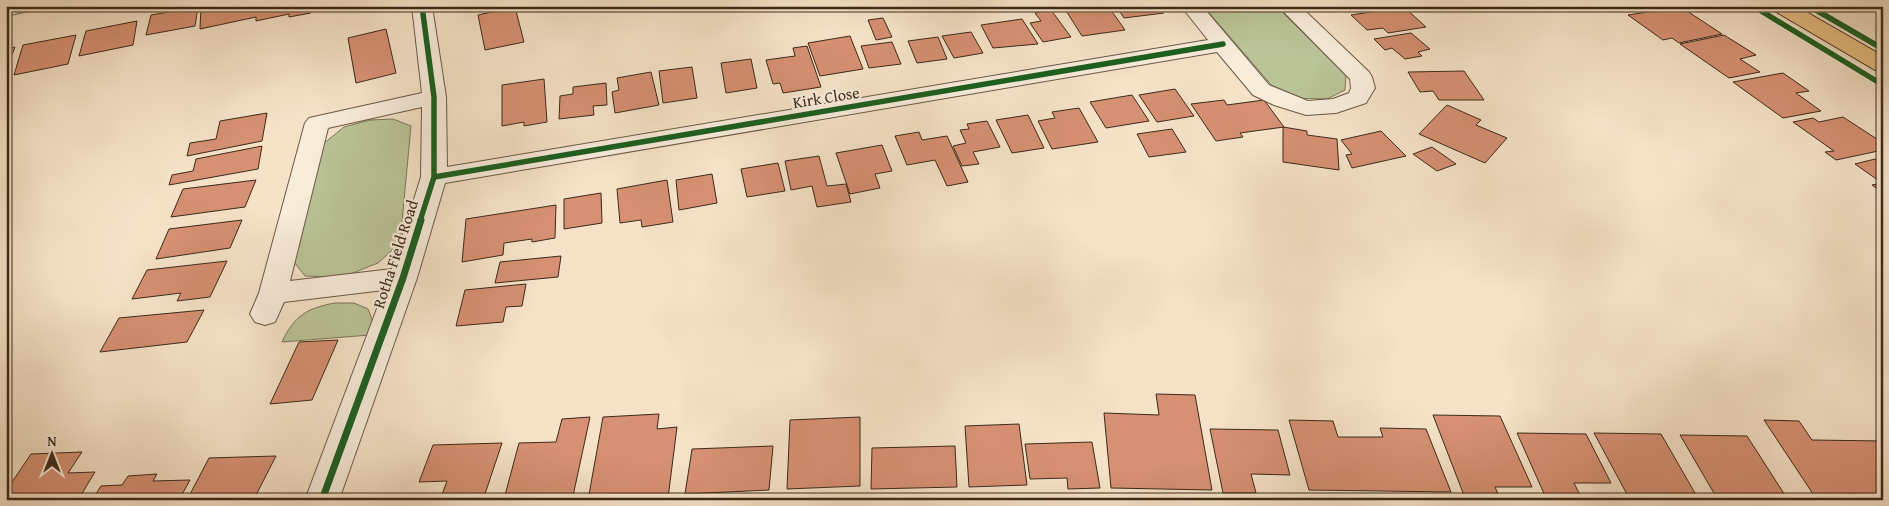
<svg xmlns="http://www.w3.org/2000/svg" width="1889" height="506" font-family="'Gentium Book Plus',serif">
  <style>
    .green { fill: #bac497; stroke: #7c7758 }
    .building { fill: #d69073; stroke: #3d2a19 }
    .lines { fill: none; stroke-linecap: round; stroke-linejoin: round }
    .street-casing { stroke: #6b5844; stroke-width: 2 }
    .primary-casing { stroke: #3d2a19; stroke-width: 2 }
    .street { fill: #f8ecdb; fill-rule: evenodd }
    .primary { fill: #eac184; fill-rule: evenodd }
    .cycleway-far1-casing { stroke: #f8ecdb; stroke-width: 8 }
    .cycleway-casing { stroke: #f8ecdb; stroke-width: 10 }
    .cycleway-far1 { stroke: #1b5e20; stroke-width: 5.5 }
    .cycleway { stroke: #1b5e20; stroke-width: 7 }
    .labels { text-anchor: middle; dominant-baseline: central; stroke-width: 4.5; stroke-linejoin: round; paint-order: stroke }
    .street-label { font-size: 16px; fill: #3d2a19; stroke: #f8ecdb }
  </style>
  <rect width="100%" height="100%" fill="#f5e2c7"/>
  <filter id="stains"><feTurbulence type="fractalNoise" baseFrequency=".004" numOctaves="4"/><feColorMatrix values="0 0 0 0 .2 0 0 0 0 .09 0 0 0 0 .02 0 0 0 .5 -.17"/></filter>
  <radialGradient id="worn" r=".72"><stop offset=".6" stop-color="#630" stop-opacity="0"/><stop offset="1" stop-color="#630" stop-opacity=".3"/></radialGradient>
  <path class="green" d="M1203,6H1276L1346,75L1345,90L1327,99L1294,98L1274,88Z
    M393,119L411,126L400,243L378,263L343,277L305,276L294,262L323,144L344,127L370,120Z
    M335,303H354L368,309L372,319L370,335L282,342C294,316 307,308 335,303Z"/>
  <path class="building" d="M201,6H311V13L289,17V14L256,21V17L200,29Z
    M1108,6L1125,30L1082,36L1065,9L1085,6Z
    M1116,6H1159L1164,13L1124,18Z
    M1610,6H1647L1620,12Z
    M198,7L195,26L146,35L151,15Z
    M515,7L524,42L485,50L478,15Z
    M1404,7L1426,27L1388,33L1383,28L1367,30L1351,15Z
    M1681,7L1722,34L1679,43L1672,38L1663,40L1628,15Z
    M1051,10L1071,37L1043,42L1030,23L1041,21L1035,13Z
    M883,18L892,37L876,40L868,20Z
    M1022,19L1038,44L993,48L981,25Z
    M137,21L133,45L79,56L86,31Z
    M386,29L396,73L356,83L348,38Z
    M971,32L983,53L954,58L942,36Z
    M1411,33L1430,49L1418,52L1422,56L1405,59L1392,48L1385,50L1374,39Z
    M76,35L68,64L14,75L23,45Z
    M1724,35L1756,55L1740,59L1760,72L1729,78L1680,44Z
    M850,36L863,69L820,76L808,43Z
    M938,37L947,59L917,63L908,41Z
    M892,42L901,64L869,68L861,46Z
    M807,46L821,87L783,93L780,83L773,84L766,60L795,56L793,48Z
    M15,47L6,71V49Z
    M751,59L757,88L726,93L721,63Z
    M692,67L697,98L663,103L659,71Z
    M1464,71L1484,100H1439L1433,91L1420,92L1408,72Z
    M651,72L659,105L615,113L612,92L619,90L617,78Z
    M1783,73L1809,91L1796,93L1821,111L1783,118L1733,82Z
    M544,79L547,122L524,126V122L502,126V85Z
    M606,83L607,105L593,106L594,115L559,119L560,96L573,94V87Z
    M1175,89L1194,116L1157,122L1139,95Z
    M1132,95L1149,121L1106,128L1090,102Z
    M1224,100L1227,105L1264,100L1284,127L1240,133L1243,137L1216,141L1191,104Z
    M1447,105L1481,120L1476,125L1507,138L1485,163L1419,134Z
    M1079,108L1098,142L1052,149L1038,121L1055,118L1052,112Z
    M267,113L262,141L187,156L190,143L216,139L220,121Z
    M1028,115L1044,148L1012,153L996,120Z
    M1843,117L1883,143V150L1836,160L1825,152L1834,151L1793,122L1813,118L1819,122Z
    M987,121L1000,147L973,152L979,164L962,166L953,146L966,143L960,130L969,129L967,124Z
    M1283,127L1307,131V135L1337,139L1339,170L1283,162Z
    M1172,129L1186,152L1149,157L1137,134Z
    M1381,131L1406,156L1352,168L1346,155L1352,154L1341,140Z
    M919,132L922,140L947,136L968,182L947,186L935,160L907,165L895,136Z
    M882,145L892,171L875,174L880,188L850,194L836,153Z
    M262,146L258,169L169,185L172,175L193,171L196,159Z
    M1432,147L1456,164L1437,171L1413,154Z
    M819,156L827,186L846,184L851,202L817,207L812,186L791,190L785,161Z
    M1875,159L1883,164V193L1872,185L1882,183L1855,164Z
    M778,163L785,191L747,197L741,169Z
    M712,174L717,203L679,210L676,180Z
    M256,180L245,207L171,217L183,189Z
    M667,180L673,222L642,227L641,220L620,223L617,189Z
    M601,193L602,223L564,229V199Z
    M556,205L555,238L532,242V239L504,243L503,255L462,262L466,219Z
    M242,220L230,248L156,259L169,229Z
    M561,256L558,277L495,283L500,262Z
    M227,261L210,297L177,301L181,293L132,299L147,270Z
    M526,284L522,306L506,307L503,322L456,326L465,290Z
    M204,310L187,342L100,352L119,318Z
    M338,340L312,400L270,404L299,342Z
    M1156,394L1195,395L1212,490L1111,488L1104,413L1159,415Z
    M659,414L657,429L677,427L668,498L588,500L603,417Z
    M1433,415L1500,416L1532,487H1495L1500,498H1465Z
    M590,417L573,496L504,499L519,443L556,442L562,419Z
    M860,417V486L787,489L790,420Z
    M1289,420L1333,421L1338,437H1383L1380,428L1426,429L1451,492L1309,490Z
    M1764,420L1799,421L1812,440L1883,441V495L1847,494L1851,500H1817Z
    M1019,424L1027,485L969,487L965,426Z
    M1210,429L1278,430L1290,475L1251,474L1256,493H1223Z
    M1517,433L1586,434L1611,483H1574L1582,499L1546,498Z
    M1594,433L1661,434L1699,500L1629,498Z
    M1680,435L1747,436L1788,500H1718Z
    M1092,442L1100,488L1068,489L1067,478L1030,479L1025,444Z
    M502,443L483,500H440L447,481L419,482L433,445Z
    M773,446L769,490L685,494L692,449Z
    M955,446L957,487L871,489L872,448Z
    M82,452L68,473L95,472L78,500H6V491L31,454Z
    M276,456L254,499L187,500L209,458Z
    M157,474L153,481L190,480L179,500H92L101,486L122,485L128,476Z"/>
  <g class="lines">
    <g class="street-casing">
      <path id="street" d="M6,6H36L33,10L6,16Z
        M412,6H432L446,97L447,167L1208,40L1181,6H1202L1269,85L1308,101L1333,99L1349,93L1351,88L1350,79L1278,6H1300L1369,72L1372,77L1375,88L1366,103L1336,113L1306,115L1274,105L1253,95L1217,52L445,183L417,278L339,500H305L384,290L284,302L275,322L265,325L255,322L250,314L259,293L305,123L309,118L422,93ZM422,107L421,177L392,269L290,281L328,128Z"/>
    </g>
    <g class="primary-casing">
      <path id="primary" d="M1770,6H1796L1883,56V72L1875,70L1773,10Z"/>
    </g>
    <use href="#street" class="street"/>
    <use href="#primary" class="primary"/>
    <g class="cycleway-far1-casing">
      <path id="cycleway-far1" d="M1753,6L1883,85
        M1809,6L1883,49
        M434,177L1223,44
        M420,221L434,177V97L422,6"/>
    </g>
    <g class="cycleway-casing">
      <path id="cycleway" d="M322,500L403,278L421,220"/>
    </g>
    <use href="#cycleway-far1" class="cycleway-far1"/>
    <use href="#cycleway" class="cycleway"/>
  </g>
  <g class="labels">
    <g class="street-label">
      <text transform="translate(826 97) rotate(-9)">Kirk Close</text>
      <text transform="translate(395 254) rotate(-72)">Rotha Field Road</text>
    </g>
  </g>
  <rect width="1889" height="506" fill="none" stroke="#f5e2c7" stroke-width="25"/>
  <rect x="8" y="8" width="1874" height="491" fill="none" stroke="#3d2a19" stroke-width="2.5"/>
  <rect x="12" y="12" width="1864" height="481" fill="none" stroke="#3d2a19"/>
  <g transform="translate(52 454)" stroke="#f8ecdb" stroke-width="4" paint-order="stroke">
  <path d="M0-4L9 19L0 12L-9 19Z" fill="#3d2a19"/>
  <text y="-8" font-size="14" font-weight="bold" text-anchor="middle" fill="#3d2a19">N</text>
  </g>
  <rect width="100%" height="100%" filter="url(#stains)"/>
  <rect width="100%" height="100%" fill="url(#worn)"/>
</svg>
